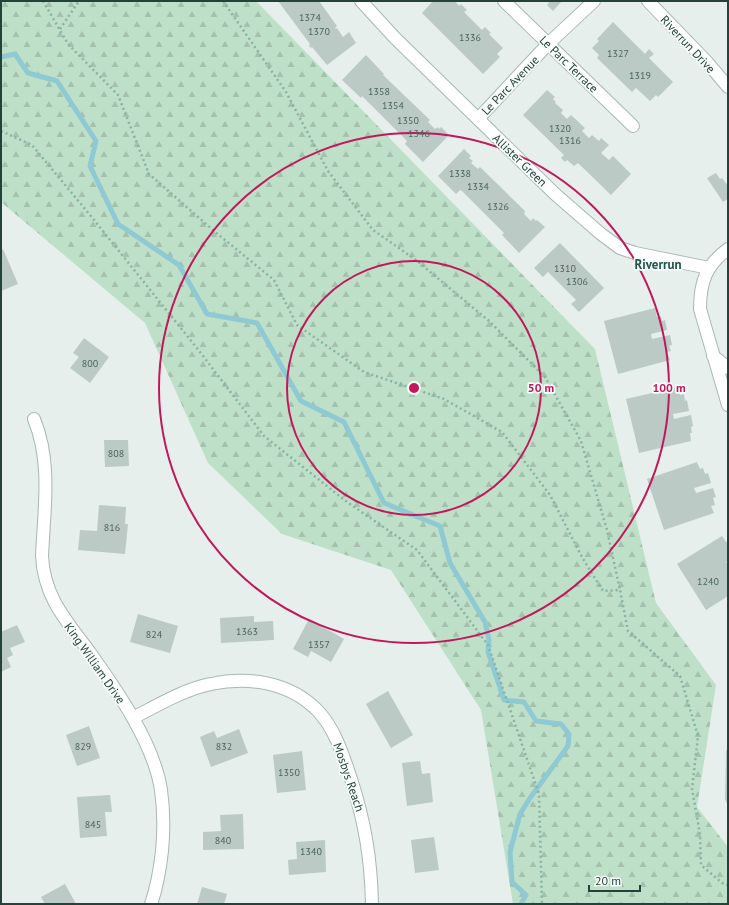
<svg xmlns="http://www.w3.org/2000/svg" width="729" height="905" font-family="'PT Sans',sans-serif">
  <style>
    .forest { fill: url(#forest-firs) }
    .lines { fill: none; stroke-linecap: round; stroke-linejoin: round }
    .stream { stroke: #8ec9d4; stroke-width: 5 }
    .building { fill: #bbcac4 }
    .minor-casing { stroke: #a8b8b2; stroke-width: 14 }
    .path { stroke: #86b3a5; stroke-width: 2.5; stroke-dasharray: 2 3; stroke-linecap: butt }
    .minor { stroke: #fff; stroke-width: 12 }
    .ring { fill: none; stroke: #c2185b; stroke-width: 2 }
    .labels { text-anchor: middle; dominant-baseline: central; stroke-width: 3.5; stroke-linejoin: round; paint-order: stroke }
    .number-label { font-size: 10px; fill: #4a645c }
    .street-label { font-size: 12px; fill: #24423a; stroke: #f7fbf9 }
    .neighbourhood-label { font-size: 13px; font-weight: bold; fill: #1f5548; stroke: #f7fbf9 }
    .centre { fill: #c2185b; stroke: #f7fbf9; stroke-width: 2 }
    .ring-label { font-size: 12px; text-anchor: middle; font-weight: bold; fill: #c2185b; stroke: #f7fbf9; stroke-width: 3.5; stroke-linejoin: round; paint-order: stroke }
  </style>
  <defs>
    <pattern id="forest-firs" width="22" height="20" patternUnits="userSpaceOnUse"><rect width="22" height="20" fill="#bfe0c8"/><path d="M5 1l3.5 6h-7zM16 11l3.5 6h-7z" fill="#a4c1ad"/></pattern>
  </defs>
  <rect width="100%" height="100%" fill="#e6efeb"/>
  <path class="forest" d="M1,1H256L595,349L656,603L716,685L697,807L728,847V904H513L481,710L391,570L282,534L208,463L145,323L1,202Z"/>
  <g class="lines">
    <path class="stream" d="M1,57L15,54L28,73L57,81L96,141L90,166L118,224L179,265L207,314L257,323L301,401L344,422L384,503L440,526L450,563L485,622L489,640L488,652L504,700L524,702L536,721L561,724L569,734L568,746L530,798L520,814L510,852L512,882L526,895L521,904"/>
  </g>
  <path class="building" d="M278,1H319L337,26L335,28L336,29L337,28L343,37L349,32L356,43L327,65L312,47L311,48L309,46L310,44Z
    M433,1H455L459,6L461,4L467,10L464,12L482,30L485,27L491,33L489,34L503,48L497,54L500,57L483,74L422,13Z
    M547,1H562L553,11L547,5L549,3Z
    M613,22L645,54L649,49L654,54L649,58L673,82L658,97L656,95L650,101L636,88L632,92L597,58L599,55L592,48L599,41L597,39Z
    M366,55L384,74L383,75L430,120L428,122L435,129L438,127L439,129L441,127L449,135L423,162L405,144L407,141L362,96L361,98L342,80Z
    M547,90L555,97L553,99L556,102L555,103L563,110L561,113L567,119L571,115L585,128L582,131L589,138L592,135L599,141L601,138L609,145L601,153L609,160L613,156L631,174L611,195L578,163L574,166L567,160L565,162L561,158L564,155L523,115Z
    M464,149L471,156L469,158L473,161L471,163L478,169L480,167L525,211L524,214L531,221L533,218L536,221L537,220L545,227L519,253L502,235L504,233L462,191L460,190L456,194L438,176Z
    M716,173L720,179L722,178L728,186V199L723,202L707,178Z
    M560,243L604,288L579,312L571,304L576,300L548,272L543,277L534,268Z
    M3,249L18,284L1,291V250Z
    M655,308L657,317L661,316L662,321L665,320L667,330L651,334L652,339L670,335L672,345L669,346L671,351L667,352L670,360L618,374L604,321Z
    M84,338L109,357L90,383L70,368L79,357L73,353Z
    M678,387L680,395L684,394L685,401L687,400L689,411L673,414L674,419L691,415L693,426L691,427L692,433H690L691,441L639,453L626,399Z
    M104,440H128L129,466L105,467Z
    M697,462L700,469L703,468L705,474L708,473L711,483L694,488L696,493L713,488L716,497L713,498L715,505L711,506L714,513L664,530L647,479Z
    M99,505L126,507L125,524H128L125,554L78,550L80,530L97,531Z
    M722,536L726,542L728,541V561L726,562L728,565V596L706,610L677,564Z
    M138,614L178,626L170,653L130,642Z
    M254,616V622L273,621L274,640L221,643L220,618Z
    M309,619L344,639L331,662L311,651L308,657L293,649Z
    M17,625L25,642L10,648L13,655L7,658L11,667L1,672V632Z
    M388,691L413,735L391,748L366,704Z
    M89,726L100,758L77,766L66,735Z
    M239,729L248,753L211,767L200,737L214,731L217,738Z
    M728,747V806L725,799L726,751Z
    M302,751L306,790L277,793L273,755Z
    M420,761L422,774L430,773L433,802L407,806L402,763Z
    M110,795L112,812H105L107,836L80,838L77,797Z
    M243,814L244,849L203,850V832L221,831L220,815Z
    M434,837L439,870L415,873L411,840Z
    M325,840L326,872L289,875L288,860L297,859L296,842Z
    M65,884L76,904H45L41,897Z
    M202,887L227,894L224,904H197Z"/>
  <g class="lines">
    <g class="minor-casing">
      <path id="minor" d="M361,1L395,38L555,194L601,234L620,248L635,253L709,268
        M504,1L633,126
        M648,1L707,62L728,87
        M478,119L548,44L594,1
        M728,249C706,265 700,282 700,309L728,405
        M713,356L728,368
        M34,419C52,462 44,510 42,556C44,598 67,621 91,654C118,692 154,744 161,790C164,811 164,830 162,851C160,869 157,887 151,904
        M133,718C154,707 187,688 211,684C248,676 290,682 318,711C335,729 343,755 351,779C365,822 371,859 372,904"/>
    </g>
    <path class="path" d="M43,1L68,44L118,95L149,174L214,231L274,280L297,325L364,372L444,399L502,432L550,495L583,559L603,591L620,590L628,631L680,676L698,736L692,789L700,834L701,865L722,883L728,885
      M223,1L286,92L328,171L373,230L416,260L489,321L545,377L581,441L607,530L620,590
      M60,29L79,1
      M1,131L32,145L90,215L200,352L264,436L347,502L417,550L488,645L539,794L542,904"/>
    <use href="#minor" class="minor"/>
  </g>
  <g class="ring">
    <circle cx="414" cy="388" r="127"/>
    <circle cx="414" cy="388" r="255"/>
  </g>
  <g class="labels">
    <g class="number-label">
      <text x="310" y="17">1374</text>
      <text x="319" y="31">1370</text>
      <text x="470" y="37">1336</text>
      <text x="618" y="53">1327</text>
      <text x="640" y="75">1319</text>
      <text x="379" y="91">1358</text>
      <text x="393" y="105">1354</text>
      <text x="408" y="120">1350</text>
      <text x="560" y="128">1320</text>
      <text x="419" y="133">1346</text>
      <text x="570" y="140">1316</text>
      <text x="460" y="173">1338</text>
      <text x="478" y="186">1334</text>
      <text x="498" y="206">1326</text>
      <text x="565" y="268">1310</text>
      <text x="577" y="281">1306</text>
      <text x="90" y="363">800</text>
      <text x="116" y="453">808</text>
      <text x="112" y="527">816</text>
      <text x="708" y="581">1240</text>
      <text x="247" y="631">1363</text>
      <text x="154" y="634">824</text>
      <text x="319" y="644">1357</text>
      <text x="83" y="746">829</text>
      <text x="224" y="746">832</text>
      <text x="289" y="772">1350</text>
      <text x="93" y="824">845</text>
      <text x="223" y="840">840</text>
      <text x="311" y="851">1340</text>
    </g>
    <g class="street-label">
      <text transform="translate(688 44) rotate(47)">Riverrun Drive</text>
      <text transform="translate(569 64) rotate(44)">Le Parc Terrace</text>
      <text transform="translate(510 85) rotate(-46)">Le Parc Avenue</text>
      <text transform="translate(520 160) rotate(44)">Allister Green</text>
      <text transform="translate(95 663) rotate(55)">King William Drive</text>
      <text transform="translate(349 777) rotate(71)">Mosbys Reach</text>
    </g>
    <g class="neighbourhood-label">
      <text x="658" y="264">Riverrun</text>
    </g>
  </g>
  <circle cx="414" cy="388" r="6" class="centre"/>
  <g class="ring-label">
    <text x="541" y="392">50 m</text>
    <text x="669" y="392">100 m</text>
  </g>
  <rect width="729" height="905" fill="none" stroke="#24423a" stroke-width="4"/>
  <path d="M589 885v6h51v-6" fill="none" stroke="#24423a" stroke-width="2"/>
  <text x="595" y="885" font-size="12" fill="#24423a" stroke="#f7fbf9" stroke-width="3" paint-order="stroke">20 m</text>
</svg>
